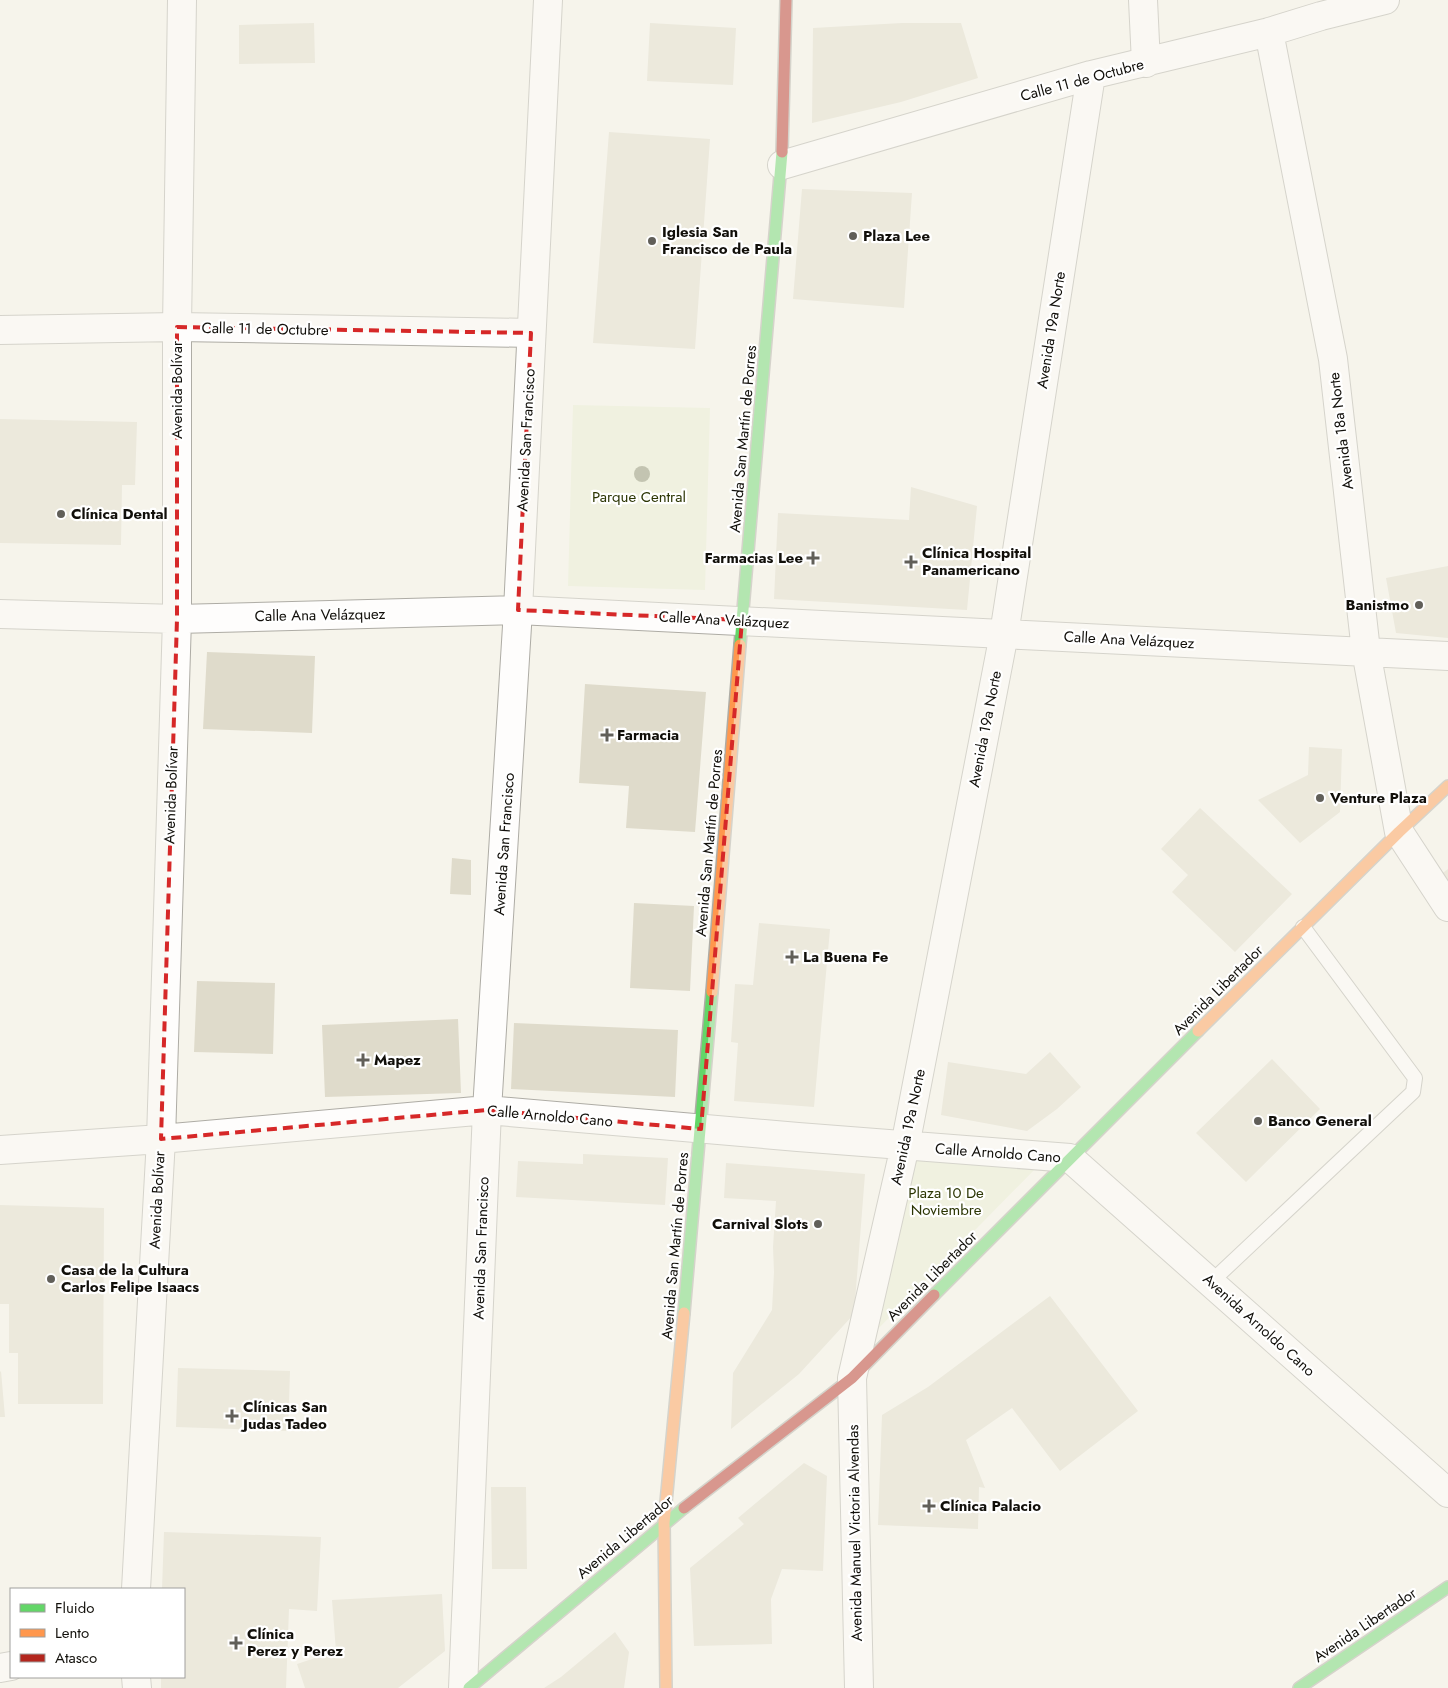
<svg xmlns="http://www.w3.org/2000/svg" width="1448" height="1688" font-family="Jost,sans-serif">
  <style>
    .green { fill: #e8eed3 }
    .building { fill: #dfdbcb }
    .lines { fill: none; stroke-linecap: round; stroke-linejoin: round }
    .lane-casing { stroke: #aeaca5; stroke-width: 16 }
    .street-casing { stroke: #aeaca5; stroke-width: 30 }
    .fast-casing { stroke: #aeaca5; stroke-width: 14 }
    .slow-casing { stroke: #aeaca5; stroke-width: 14 }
    .jam-casing { stroke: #aeaca5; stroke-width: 14 }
    .lane { stroke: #fefdfc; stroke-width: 14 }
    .street { stroke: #fefdfc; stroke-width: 28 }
    .fast { stroke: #63d668; stroke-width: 11 }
    .slow { stroke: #ff974d; stroke-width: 11 }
    .jam { stroke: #b3261e; stroke-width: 11 }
    .tree { fill: #868b6b }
    .marked { fill: none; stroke: #d62828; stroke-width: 4; stroke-dasharray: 10 6; stroke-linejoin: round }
    .poi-dot { fill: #615f59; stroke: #fff; stroke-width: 2 }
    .labels { text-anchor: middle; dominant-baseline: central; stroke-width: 4.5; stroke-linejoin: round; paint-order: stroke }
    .street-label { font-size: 15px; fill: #110f0a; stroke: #fff }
    .poi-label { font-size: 15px; font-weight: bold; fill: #110f0a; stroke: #fff; text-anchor: start }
    .park-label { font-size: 15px; fill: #2b3503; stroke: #fff }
  </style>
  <rect width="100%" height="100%" fill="#f6f4eb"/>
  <path class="green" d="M573,405L710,408L705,590L568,586Z
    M916,1158L1037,1167L873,1334Z"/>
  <path class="building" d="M314,23L315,63L239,64V25Z
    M650,23L736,28L733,85L647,81Z
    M902,23H961L978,78L901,102L812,123L813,28Z
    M609,132L710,139L695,349L593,343Z
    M802,189L912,193L904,308L793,299Z
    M0,419L137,422L135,485H122L121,545L0,543Z
    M911,487L977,506L967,610L774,599L778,513L909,520Z
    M1448,566V638L1396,633L1386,578Z
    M207,652L315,656L312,733L203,729Z
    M585,684L706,692L695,832L626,828L629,786L579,783Z
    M1309,747L1342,749L1340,812L1300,843L1258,800L1308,775Z
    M1200,808L1292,894L1235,952L1172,892L1188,875L1161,849Z
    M452,858L471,860V895L450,894Z
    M1448,869V884L1440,875Z
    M634,903L694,906L690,991L630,988Z
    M759,923L830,929L814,1107L734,1101L738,1043L731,1042L735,984L753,985Z
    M197,981L275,983L273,1054L194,1052Z
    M458,1019L461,1093L325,1097L322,1025Z
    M514,1023L678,1030L675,1097L511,1089Z
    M1050,1052L1081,1087L1057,1109L1027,1131L941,1115L948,1062L1026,1074Z
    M1272,1059L1320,1109L1246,1182L1196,1133Z
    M583,1154L668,1158L665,1205L516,1197L518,1161L583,1164Z
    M726,1163L865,1174L854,1314L799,1374L731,1429L733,1373L772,1310L774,1272L773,1247L776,1201L724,1198Z
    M0,1205L104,1208L103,1404H18V1353H9V1304H0Z
    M1050,1296L1138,1411L1060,1471L1012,1408L966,1440L985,1488L979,1487L978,1529L878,1525L882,1415L928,1387Z
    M178,1368L290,1371L288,1431L176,1427Z
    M1,1371L5,1417H0V1372Z
    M804,1463L827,1476L823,1571L782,1569L771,1599L772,1644L694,1646L690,1568L744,1524L738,1518Z
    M491,1487H526L527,1569H492Z
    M164,1532L321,1537L317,1611L289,1609L286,1688H161V1677H184V1589H162Z
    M442,1594L445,1651L398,1688H305L297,1664L336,1651L332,1600Z
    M615,1632L629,1652L624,1688H544L561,1677Z"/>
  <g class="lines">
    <g class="lane-casing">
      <path id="lane" d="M1211,1282L1413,1092L1415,1078L1303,927"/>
    </g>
    <g class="street-casing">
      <path id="street" d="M1143,0L1146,63
        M1269,32L1333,359L1366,651L1399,832L1448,907
        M782,165L1091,75L1269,32L1321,16L1385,0
        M0,330L177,327L531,333
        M0,614L177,619L518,610L1448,656
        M0,1150L161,1139L487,1110L798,1137L1070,1158L1448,1493
        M136,1589L161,1139L177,619V327L182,0
        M0,1668L11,1666
        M136,1677L137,1688
        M463,1688L487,1110L518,610L548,0
        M859,1688L852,1378L905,1146L1004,634L1091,75"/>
    </g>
    <g class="fast-casing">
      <path id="fast" d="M740,645L782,152
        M934,1295L1198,1031
        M684,1313L712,992
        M469,1688L684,1508
        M1299,1688L1448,1587"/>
    </g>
    <g class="slow-casing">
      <path id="slow" d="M712,992L740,645
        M1198,1031L1399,832L1448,786
        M666,1688L664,1523L684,1313"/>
    </g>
    <g class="jam-casing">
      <path id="jam" d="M782,152L786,0
        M684,1508L852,1378L934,1295"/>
    </g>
    <use href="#lane" class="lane"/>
    <use href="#street" class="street"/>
    <use href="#fast" class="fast"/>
    <use href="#slow" class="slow"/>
    <use href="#jam" class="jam"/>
  </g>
  <circle class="tree" cx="642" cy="474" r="8"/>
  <path d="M0 0H1448V1688H0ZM177,327L531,333L518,610L742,620L701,1129L487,1110L161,1139L177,619Z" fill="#f6f4eb" fill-opacity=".55" fill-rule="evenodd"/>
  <path class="marked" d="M177,327L531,333L518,610L742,620L701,1129L487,1110L161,1139L177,619Z"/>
  <g class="poi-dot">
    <circle cx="853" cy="236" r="5"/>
    <circle cx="652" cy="241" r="5"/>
    <circle cx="61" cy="514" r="5"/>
    <path d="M810.5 550.5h5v5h5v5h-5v5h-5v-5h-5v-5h5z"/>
    <path d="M908.5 554.5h5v5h5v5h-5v5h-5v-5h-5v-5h5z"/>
    <circle cx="1419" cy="605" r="5"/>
    <path d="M604.5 727.5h5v5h5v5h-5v5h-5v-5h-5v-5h5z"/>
    <circle cx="1320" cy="798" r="5"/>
    <path d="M789.5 949.5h5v5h5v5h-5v5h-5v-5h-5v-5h5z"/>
    <path d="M360.5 1052.5h5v5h5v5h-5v5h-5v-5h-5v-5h5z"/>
    <circle cx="1258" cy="1121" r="5"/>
    <circle cx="818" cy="1224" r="5"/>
    <circle cx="51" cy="1279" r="5"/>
    <path d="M229.5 1408.5h5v5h5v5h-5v5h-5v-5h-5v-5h5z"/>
    <path d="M926.5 1498.5h5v5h5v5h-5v5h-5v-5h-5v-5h5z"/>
    <path d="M233.5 1635.5h5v5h5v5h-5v5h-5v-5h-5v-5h5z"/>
  </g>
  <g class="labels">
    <g class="street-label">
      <text transform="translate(1082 80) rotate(-15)">Calle 11 de Octubre</text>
      <text transform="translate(265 329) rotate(1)">Calle 11 de Octubre</text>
      <text transform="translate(1051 330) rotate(-81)">Avenida 19a Norte</text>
      <text transform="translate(177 390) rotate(-90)">Avenida Bolívar</text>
      <text transform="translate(1341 431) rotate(-97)">Avenida 18a Norte</text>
      <text transform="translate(743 439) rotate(-85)">Avenida San Martín de Porres</text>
      <text transform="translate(526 440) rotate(-87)">Avenida San Francisco</text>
      <text transform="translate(320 615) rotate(-1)">Calle Ana Velázquez</text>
      <text transform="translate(724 620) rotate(3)">Calle Ana Velázquez</text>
      <text transform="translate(1129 640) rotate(3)">Calle Ana Velázquez</text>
      <text transform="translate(985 729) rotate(-79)">Avenida 19a Norte</text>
      <text transform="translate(171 795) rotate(-88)">Avenida Bolívar</text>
      <text transform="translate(709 843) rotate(-85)">Avenida San Martín de Porres</text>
      <text transform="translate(504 844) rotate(-86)">Avenida San Francisco</text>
      <text transform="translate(1218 990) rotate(-45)">Avenida Libertador</text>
      <text transform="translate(550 1116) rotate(5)">Calle Arnoldo Cano</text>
      <text transform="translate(908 1127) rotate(-78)">Avenida 19a Norte</text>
      <text transform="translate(998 1153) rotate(4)">Calle Arnoldo Cano</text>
      <text transform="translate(157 1200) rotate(-87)">Avenida Bolívar</text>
      <text transform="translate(675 1246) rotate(-85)">Avenida San Martín de Porres</text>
      <text transform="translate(481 1248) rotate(-88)">Avenida San Francisco</text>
      <text transform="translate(932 1276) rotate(-45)">Avenida Libertador</text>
      <text transform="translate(1259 1325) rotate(42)">Avenida Arnoldo Cano</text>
      <text transform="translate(855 1533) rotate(-91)">Avenida Manuel Victoria Alvendas</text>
      <text transform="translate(625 1537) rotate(-40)">Avenida Libertador</text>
      <text transform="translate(1365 1625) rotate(-34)">Avenida Libertador</text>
    </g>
    <g class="poi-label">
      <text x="662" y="232">Iglesia San<tspan x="662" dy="17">Francisco de Paula</tspan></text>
      <text x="863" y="236">Plaza Lee</text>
      <text x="71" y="514">Clínica Dental</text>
      <text x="922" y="553">Clínica Hospital<tspan x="922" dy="17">Panamericano</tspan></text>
      <text x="803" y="558" text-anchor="end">Farmacias Lee</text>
      <text x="1409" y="605" text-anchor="end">Banistmo</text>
      <text x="617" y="735">Farmacia</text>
      <text x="1330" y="798">Venture Plaza</text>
      <text x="803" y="957">La Buena Fe</text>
      <text x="374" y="1060">Mapez</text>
      <text x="1268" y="1121">Banco General</text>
      <text x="808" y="1224" text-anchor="end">Carnival Slots</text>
      <text x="61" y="1270">Casa de la Cultura<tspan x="61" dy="17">Carlos Felipe Isaacs</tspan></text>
      <text x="243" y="1407">Clínicas San<tspan x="243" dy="17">Judas Tadeo</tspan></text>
      <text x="940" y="1506">Clínica Palacio</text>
      <text x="247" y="1634">Clínica<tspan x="247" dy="17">Perez y Perez</tspan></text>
    </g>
    <g class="park-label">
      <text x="639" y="497">Parque Central</text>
      <text x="946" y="1193">Plaza 10 De<tspan x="946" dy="17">Noviembre</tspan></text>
    </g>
  </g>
  <rect x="10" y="1588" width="175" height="90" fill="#ffffff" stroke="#a09f9d"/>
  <rect x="20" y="1604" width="25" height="8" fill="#63d668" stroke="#a09f9d"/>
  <text x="55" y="1613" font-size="15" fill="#110f0a">Fluido</text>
  <rect x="20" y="1629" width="25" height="8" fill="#ff974d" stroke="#a09f9d"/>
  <text x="55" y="1638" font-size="15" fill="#110f0a">Lento</text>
  <rect x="20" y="1654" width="25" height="8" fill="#b3261e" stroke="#a09f9d"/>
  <text x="55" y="1663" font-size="15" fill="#110f0a">Atasco</text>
</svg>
